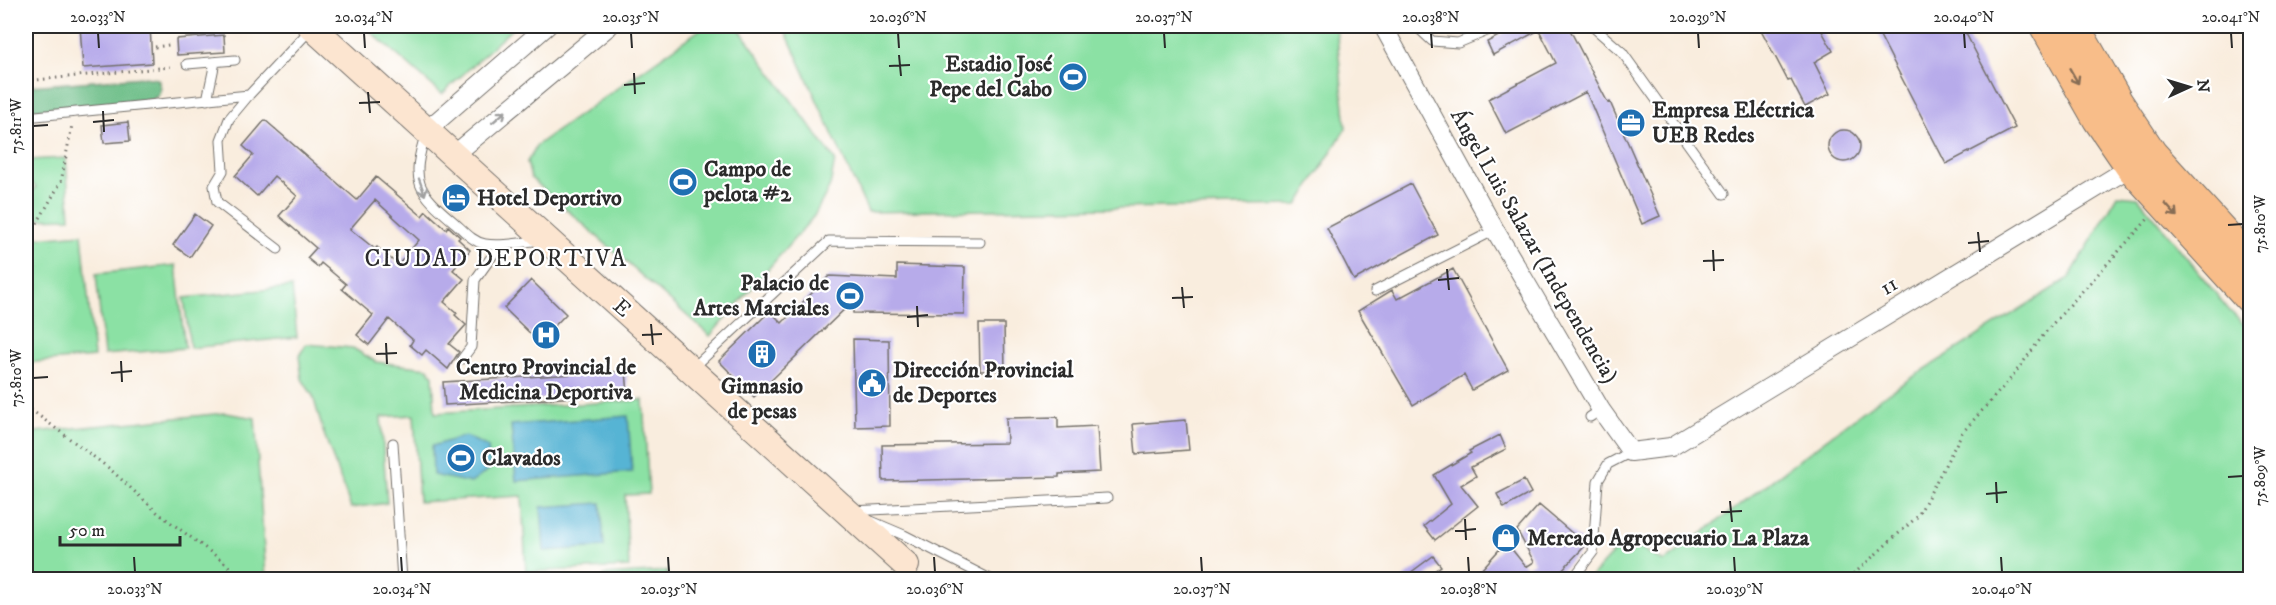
<svg xmlns="http://www.w3.org/2000/svg" width="2276" height="605" font-family="'IM FELL DW Pica',serif">
  <style>
    .green { fill: #8be1a4; stroke: #5b8668; stroke-width: 1.5 }
    .forest { fill: #70bf8a; stroke: #4e755a; stroke-width: 1.5 }
    .water { fill: #56b4d4; stroke: #407080; stroke-width: 1.5 }
    .building { fill: #b7abea; fill-rule: evenodd }
    .lines { fill: none; stroke-linecap: round; stroke-linejoin: round }
    .lane-casing { stroke: #736f6a; stroke-width: 11 }
    .street-casing { stroke: #736f6a; stroke-width: 20 }
    .secondary-casing { stroke: #736f6a; stroke-width: 28 }
    .highway-casing { stroke: #736f6a; stroke-width: 34 }
    .path { stroke: #736f6a; stroke-width: 3; stroke-dasharray: 1.5 4.5; stroke-linecap: butt }
    .lane { stroke: #fff; stroke-width: 9 }
    .street { stroke: #fff; stroke-width: 18 }
    .secondary { stroke: #fce5d0; stroke-width: 26 }
    .highway { stroke: #f8bd89; stroke-width: 32 }
    .oneway { stroke: #876d55 }
    .oneway2 { stroke: #a0a0a0 }
    .ticks { fill: none; stroke: #2b2b2b; stroke-width: 2 }
    .labels { text-anchor: middle; dominant-baseline: central; stroke-width: 4.5; stroke-linejoin: round; paint-order: stroke }
    .poi-label { font-size: 22px; font-weight: bold; fill: #2b2b2b; stroke: #fff; text-anchor: start }
    .street-label { font-size: 22px; fill: #2b2b2b; stroke: #fff }
    .neighbourhood-label { font-size: 24px; letter-spacing: 1.5px; fill: #2b2b2b; stroke: #fff }
    .neatline { fill: none; stroke: #2b2b2b; stroke-width: 2 }
    .ticks-label { font-size: 15px; text-anchor: middle; fill: #2b2b2b }
  </style>
  <rect width="100%" height="100%" fill="#fff"/>
  <filter id="ink" filterUnits="userSpaceOnUse"><feTurbulence type="fractalNoise" baseFrequency=".0167" numOctaves="2"/><feDisplacementMap in="SourceGraphic" scale="12" xChannelSelector="R" yChannelSelector="G"/><feConvolveMatrix kernelMatrix="1 2 1 2 8 2 1 2 1" color-interpolation-filters="sRGB"/></filter>
  <filter id="wash" filterUnits="userSpaceOnUse"><feTurbulence type="fractalNoise" baseFrequency=".008" numOctaves="4" result="noise"/><feDisplacementMap in="SourceGraphic" scale="24" xChannelSelector="R" yChannelSelector="G"/><feGaussianBlur stdDeviation="1.35" result="paint"/><feColorMatrix in="noise" values="0 0 0 0 0 0 0 0 0 0 0 0 0 0 0 0 0 1.4 0 .05"/><feComposite in="paint" operator="in"/></filter>
  <g filter="url(#wash)">
    <rect width="100%" height="100%" fill="#f9edde"/>
    <path class="green" d="M364,26H515L442,94Z
      M705,26H737L835,160L830,186L814,216L710,336L531,178L527,162L537,145Z
      M783,26H1336L1346,128L1298,205L868,212Z
      M26,127L28,160L66,158L70,218L26,219V200L36,187L26,178Z
      M2118,195L2138,197L2229,310L2250,330V579L1588,580L1626,539L1664,562L1889,392L2069,278Z
      M82,234L94,357L26,363V239Z
      M176,265L185,348L104,355L96,274Z
      M292,287L297,337L190,348L184,298Z
      M306,344L353,348L376,362L428,368L433,376L435,413L643,400L649,494L625,495L629,567L526,572L522,496L419,502L414,415L381,417L387,503L351,508L323,431L313,396L302,379L299,356Z
      M225,413L255,418L266,579H26V433Z
      M667,571L668,579H604V575Z"/>
    <path class="forest" d="M144,77L158,79L161,88L158,96L151,100L33,110L31,86Z"/>
    <path class="water" d="M628,416L632,472L516,481L511,425Z
      M465,436L488,447L490,469L471,483L433,475L432,446Z
      M601,503L604,547L544,551L541,507Z"/>
    <g id="blocks">
      <path class="building" d="M80,26H150L152,63L83,68Z
        M1517,26H1568L1608,103L1610,102L1660,216L1642,224L1586,92L1506,134L1488,99L1556,63L1539,30L1493,55L1487,42Z
        M1759,26H1819L1833,51L1814,62L1830,94L1805,107L1791,80L1788,81Z
        M1875,26H1962L2015,128L1946,164Z
        M224,35L225,52L177,55L176,39Z
        M265,120L357,200L376,177L422,216L426,211L446,229L448,226L460,237L458,239L470,250L453,270L464,279L444,302L457,313L455,315L466,325L449,344L459,352L448,369L426,350L422,355L410,345L413,340L389,319L369,345L357,335L373,315L342,289L346,284L321,263L318,267L307,258L316,248L279,216L297,196L274,176L257,196L235,176L253,155L243,146ZM375,200L419,240L398,265L377,247L375,249L350,229Z
        M128,122L130,141L104,143L102,125Z
        M1828 146a16 16 0 1 1 32 0a16 16 0 1 1-32 0Z
        M1411,184L1438,235L1354,280L1327,228Z
        M195,214L211,226L190,257L173,245Z
        M897,265L965,267L964,314L853,313L852,302L754,397L719,361L770,311L782,323L829,276L897,279Z
        M1453,269L1508,370L1472,390L1464,375L1413,405L1358,311L1392,290L1397,299Z
        M531,280L566,314L539,342L504,308Z
        M979,324H1004L1005,370L980,371Z
        M853,339L889,340L890,426L855,427Z
        M626,371L628,394L445,405L443,382Z
        M1058,417V428L1097,426L1100,472L1059,474V477L883,481L882,445L1007,443L1006,418Z
        M1186,420L1189,450L1136,454L1133,424Z
        M1500,435L1506,449L1471,467L1476,476L1461,485L1478,506L1435,540L1424,526L1451,504L1434,475L1471,453L1469,451Z
        M1524,480L1531,493L1504,508L1497,494Z
        M1539,505L1586,545L1553,579H1473L1506,542L1526,567L1534,562L1517,530Z
        M1433,556L1441,566L1423,579H1402Z"/>
    </g>
  </g>
  <g filter="url(#ink)">
    <use href="#blocks" fill-opacity="0" stroke="#736f6a" stroke-width="1.5"/>
    <g class="lines">
      <g class="lane-casing">
        <path id="lane" d="M1416,26L1432,41L1458,43L1499,26
          M1592,26L1622,52L1724,194
          M187,64L235,60
          M249,95L229,119L221,140L223,171L214,186L217,202L278,249
          M207,100L215,62
          M26,117L249,95L311,29
          M426,133C410,182 417,191 455,223C464,231 473,242 485,244C502,247 523,242 540,240
          M1375,291L1495,230
          M462,359L471,347L475,280L500,245
          M693,368L829,241L980,242
          M1590,417L1601,410
          M393,443L402,580
          M852,511L1107,498
          M871,521L904,535L992,580
          M1572,580L1593,552L1598,481L1608,464L1631,452"/>
      </g>
      <g class="street-casing">
        <path id="street" d="M1383,26L1495,230L1601,410L1631,452L1671,447L2139,162
          M427,130L547,26
          M454,155L609,26"/>
      </g>
      <g class="secondary-casing">
        <path id="secondary" d="M311,26L906,565"/>
      </g>
      <g class="highway-casing">
        <path id="highway" d="M2046,26L2099,119L2132,167L2250,297
          M2073,26L2117,103L2151,154L2250,263"/>
      </g>
      <path class="path" d="M155,47L169,45
        M26,81L170,67
        M26,226L36,225L61,182L72,125
        M26,406L110,469L158,513L224,562L244,580
        M1843,580L1857,571L1918,516L1962,433L2012,377L2048,329L2148,219"/>
      <use href="#lane" class="lane"/>
      <use href="#street" class="street"/>
      <use href="#secondary" class="secondary"/>
      <use href="#highway" class="highway"/>
    </g>
    <defs><path id="oneway-shaft" d="M-6 0H5M1.5-3L5.5 0L1.5 3" fill="none" stroke-width="1.6" stroke-linecap="round" stroke-linejoin="round" transform="scale(1.5)"/></defs>
    <g class="oneway">
      <use href="#oneway-shaft" transform="translate(2074 76) rotate(60)"/>
      <use href="#oneway-shaft" transform="translate(2171 210) rotate(48)"/>
    </g>
    <g class="oneway2">
      <use href="#oneway-shaft" transform="translate(499 117) rotate(-40)"/>
      <use href="#oneway-shaft" transform="translate(422 187) rotate(70)"/>
    </g>
  </g>
  <path class="ticks" d="M98,33L99,48M364,33L365,48M631,33L632,48M898,33L899,48M1164,33L1165,48M1431,33L1432,48M1698,33L1699,48M1964,33L1965,48M2231,33L2232,48M899,55L901,76M889,66L910,65M634,73L635,94M624,85L645,83M368,92L370,113M359,103L380,102M103,111L104,132M93,122L114,120M33,126L48,125M2228,225L2243,224M1978,232L1980,252M1968,243L1989,241M1713,250L1714,271M1703,261L1724,260M1447,269L1449,290M1438,280L1459,278M1182,287L1184,308M1172,298L1193,297M917,306L918,327M907,317L928,315M651,324L653,345M642,335L662,334M386,343L387,364M376,354L397,353M121,361L122,382M111,373L132,371M33,378L48,377M2228,477L2243,476M1996,482L1997,503M1986,494L2007,492M1730,501L1732,522M1721,512L1742,511M1465,519L1466,540M1455,531L1476,529M134,557L135,572M401,557L402,572M668,557L669,572M934,557L935,572M1201,557L1202,572M1468,557L1469,572M1734,557L1735,572M2001,557L2002,572"/>
  <defs>
    <g id="stadium-disc" transform="scale(1.5)"><circle r="9.5" fill="#1f6fb2" stroke="#fff"/><path d="M0-5a6.5 5 0 1 0 0 10a6.5 5 0 1 0 0-10ZM-3.5-1.8h7v3.6h-7Z" fill="#fff"/></g>
    <g id="office-disc" transform="scale(1.5)"><circle r="9.5" fill="#1f6fb2" stroke="#fff"/><path d="M-6-3h4V-5.5h4V-3h4V5H-6ZM-1-4.5V-3h2v-1.5ZM-6 0V1H6V0Z" fill="#fff"/></g>
    <g id="hotel-disc" transform="scale(1.5)"><circle r="9.5" fill="#1f6fb2" stroke="#fff"/><path d="M-6-4.5h1.5V1H6V5H4.5V3h-9V5H-6ZM-4 0a1.8 1.8 0 1 1 3.6 0ZM.5 0V-2.5h3Q6-2.5 6 0Z" fill="#fff"/></g>
    <g id="hospital-disc" transform="scale(1.5)"><circle r="9.5" fill="#1f6fb2" stroke="#fff"/><path d="M-5-5h3v3.5h4V-5h3V5h-3V1.5h-4V5h-3Z" fill="#fff"/></g>
    <g id="building-disc" transform="scale(1.5)"><circle r="9.5" fill="#1f6fb2" stroke="#fff"/><path d="M-4-6H4V6H1V3H-1V6H-4ZM-2.5-4.3h1.7v1.8h-1.7ZM.8-4.3h1.7v1.8H.8ZM-2.5-1h1.7V.8h-1.7ZM.8-1h1.7V.8H.8Z" fill="#fff"/></g>
    <g id="civic-disc" transform="scale(1.5)"><circle r="9.5" fill="#1f6fb2" stroke="#fff"/><path d="M-.6-6.5H3V-4.5H.6V-3L4-1V1h2V6H-6V1h2V-1L-.6-3ZM-1.2 2.5V6h2.4V2.5Z" fill="#fff"/></g>
    <g id="shop-disc" transform="scale(1.5)"><circle r="9.5" fill="#1f6fb2" stroke="#fff"/><path d="M-5-2.5h2.3a2.7 3.5 0 0 1 5.4 0H5L5.5 6h-11ZM-1.5-2.5h3a1.5 2.3 0 0 0-3 0Z" fill="#fff"/></g>
  </defs>
  <g fill-rule="evenodd">
    <use href="#stadium-disc" x="1073" y="77"/>
    <use href="#office-disc" x="1631" y="123"/>
    <use href="#stadium-disc" x="683" y="182"/>
    <use href="#hotel-disc" x="456" y="198"/>
    <use href="#stadium-disc" x="850" y="296"/>
    <use href="#hospital-disc" x="546" y="335"/>
    <use href="#building-disc" x="762" y="354"/>
    <use href="#civic-disc" x="872" y="383"/>
    <use href="#stadium-disc" x="461" y="458"/>
    <use href="#shop-disc" x="1506" y="538"/>
  </g>
  <g class="labels">
    <g class="poi-label">
      <text x="1052" y="64" text-anchor="end">Estadio José<tspan x="1052" dy="25">Pepe del Cabo</tspan></text>
      <text x="1652" y="110">Empresa Eléctrica<tspan x="1652" dy="25">UEB Redes</tspan></text>
      <text x="704" y="169">Campo de<tspan x="704" dy="25">pelota #2</tspan></text>
      <text x="477" y="198">Hotel Deportivo</text>
      <text x="829" y="283" text-anchor="end">Palacio de<tspan x="829" dy="25">Artes Marciales</tspan></text>
      <text x="546" y="367" text-anchor="middle">Centro Provincial de<tspan x="546" dy="25">Medicina Deportiva</tspan></text>
      <text x="893" y="370">Dirección Provincial<tspan x="893" dy="25">de Deportes</tspan></text>
      <text x="762" y="386" text-anchor="middle">Gimnasio<tspan x="762" dy="25">de pesas</tspan></text>
      <text x="482" y="458">Clavados</text>
      <text x="1527" y="538">Mercado Agropecuario La Plaza</text>
    </g>
    <g class="street-label">
      <text transform="translate(1534 246) rotate(60)">Ángel Luis Salazar (Independencia)</text>
      <text transform="translate(1889 286) rotate(-31)">11</text>
      <text transform="translate(622 308) rotate(42)">E</text>
    </g>
    <g class="neighbourhood-label">
      <text x="496" y="259">CIUDAD DEPORTIVA</text>
    </g>
  </g>
  <rect width="2276" height="605" fill="none" stroke="#fff" stroke-width="66"/>
  <g transform="translate(2189 87) rotate(86)" stroke="#ffffff" stroke-width="4.5" paint-order="stroke">
  <path d="M0-4.5L10 22L0 15L-10 22Z" fill="#2b2b2b"/>
  <text y="-9" font-size="16" font-weight="bold" text-anchor="middle" fill="#2b2b2b">N</text>
  </g>
  <path d="M60 536v9h120v-9" fill="none" stroke="#2b2b2b" stroke-width="3"/>
  <text x="69" y="536" font-size="18" fill="#2b2b2b" stroke="#ffffff" stroke-width="4.5" paint-order="stroke">50 m</text>
  <rect x="33" y="33" width="2210" height="539" class="neatline"/>
  <g class="ticks-label">
    <text x="98" y="22">20.033°N</text>
    <text x="364" y="22">20.034°N</text>
    <text x="631" y="22">20.035°N</text>
    <text x="898" y="22">20.036°N</text>
    <text x="1164" y="22">20.037°N</text>
    <text x="1431" y="22">20.038°N</text>
    <text x="1698" y="22">20.039°N</text>
    <text x="1964" y="22">20.040°N</text>
    <text x="2231" y="22">20.041°N</text>
    <text transform="translate(16 126) rotate(-90)" y="5">75.811°W</text>
    <text transform="translate(2260 224) rotate(-90)" y="5">75.810°W</text>
    <text transform="translate(16 378) rotate(-90)" y="5">75.810°W</text>
    <text transform="translate(2260 476) rotate(-90)" y="5">75.809°W</text>
    <text x="135" y="594">20.033°N</text>
    <text x="402" y="594">20.034°N</text>
    <text x="669" y="594">20.035°N</text>
    <text x="935" y="594">20.036°N</text>
    <text x="1202" y="594">20.037°N</text>
    <text x="1469" y="594">20.038°N</text>
    <text x="1735" y="594">20.039°N</text>
    <text x="2002" y="594">20.040°N</text>
  </g>
</svg>
